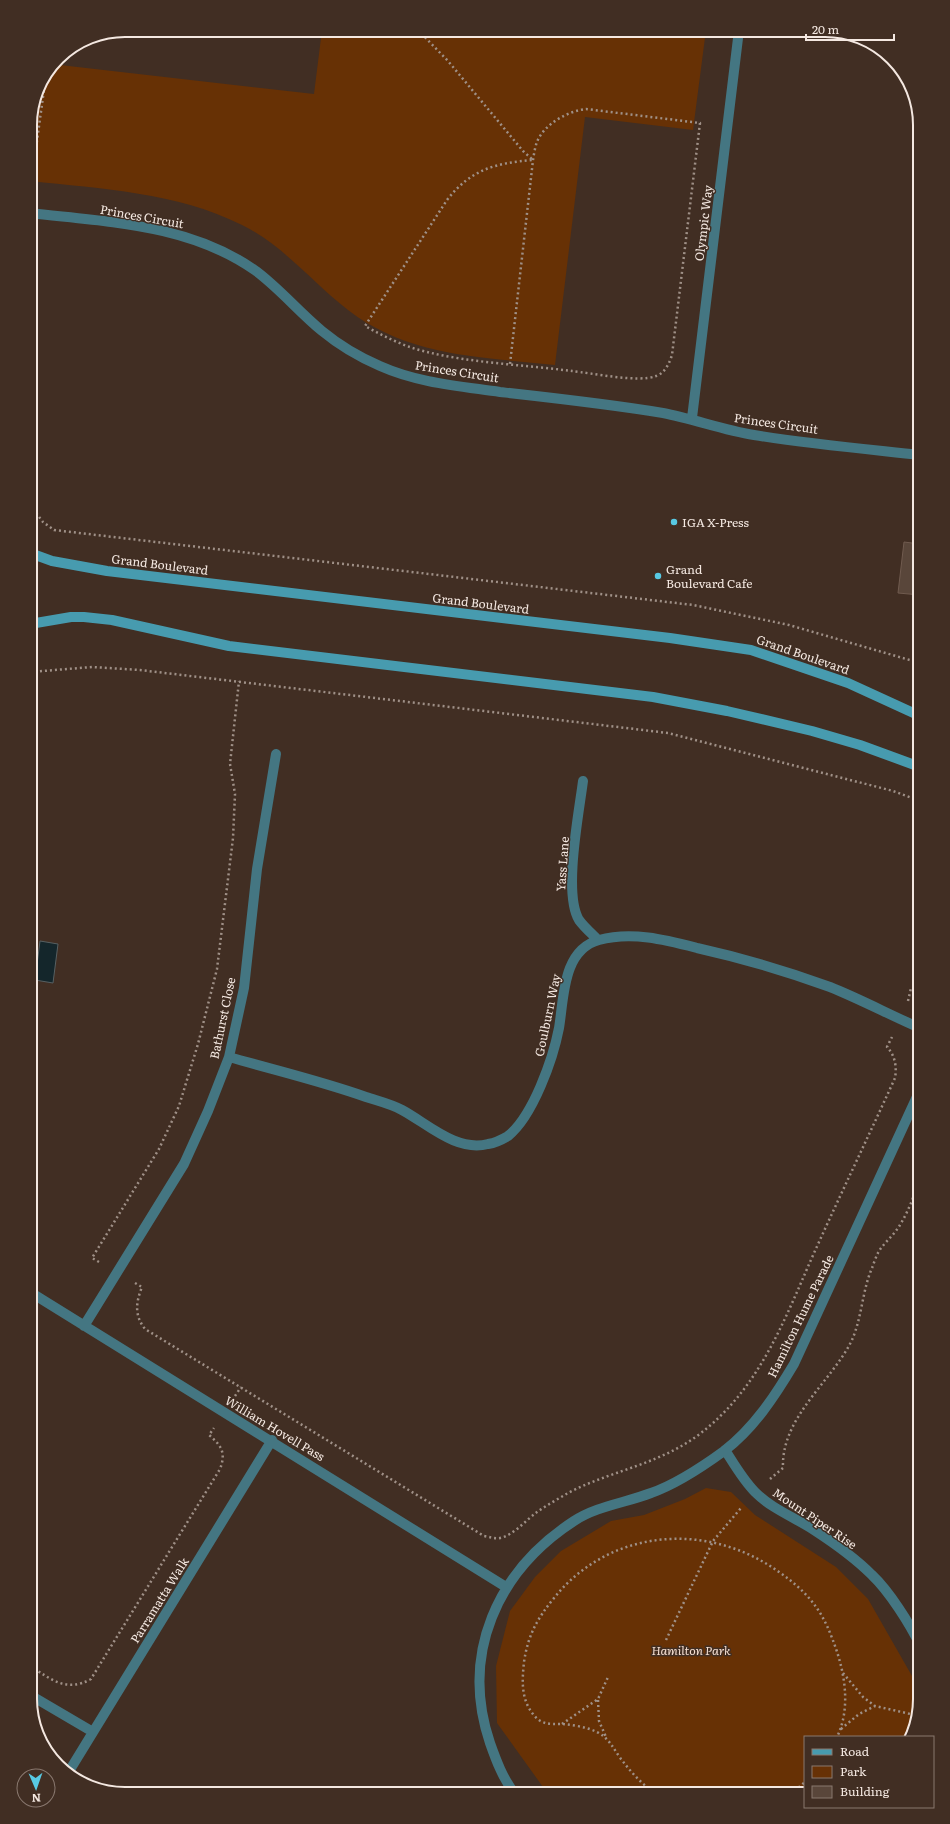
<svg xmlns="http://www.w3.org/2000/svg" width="950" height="1824" font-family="Literata,serif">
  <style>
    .green { fill: #673105 }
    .water { fill: #14262b; stroke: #576062 }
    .building { fill: #59463a; stroke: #705b4f }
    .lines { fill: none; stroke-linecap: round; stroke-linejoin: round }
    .path { stroke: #9f9087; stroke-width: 2.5; stroke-dasharray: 2 3; stroke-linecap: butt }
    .street { stroke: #447682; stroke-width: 10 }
    .secondary { stroke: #479baf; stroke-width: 10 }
    .poi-dot { fill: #58c9e3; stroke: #412e23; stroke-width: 1.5 }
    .labels { text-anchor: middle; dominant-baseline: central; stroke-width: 3; stroke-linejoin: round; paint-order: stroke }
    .street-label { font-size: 12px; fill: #f4e8e1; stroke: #412e23 }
    .poi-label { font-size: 12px; fill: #f4e8e1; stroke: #412e23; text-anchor: start }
    .park-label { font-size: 12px; font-style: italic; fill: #f6dfd1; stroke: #412e23 }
    .rim { fill: none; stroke: #f4e8e1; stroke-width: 2 }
  </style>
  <rect width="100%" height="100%" fill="#412e23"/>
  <path class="green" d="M322,30H706L693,130L585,117L555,365C482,357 409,357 348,310C312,282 284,246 242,225C176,192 102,189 30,181V119L37,88L58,58L61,55L60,65L314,94Z
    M706,1488L731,1492L755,1515L836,1567L868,1599L920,1690V1700L909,1737H805V1794H548L497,1723L496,1666L510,1611L535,1577L561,1551L611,1521L644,1515L685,1499Z"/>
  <path class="water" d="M40,941L58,944L53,983L35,980Z"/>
  <path class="building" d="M904,542L920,544V595L898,593Z"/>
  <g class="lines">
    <path class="path" d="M418,30L448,61L523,151L533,160C496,163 471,169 447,200L365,326C385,337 405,347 427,352C472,363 525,365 572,371C591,373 639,383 656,376C665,373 669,364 672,355L700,123L586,109C568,111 544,124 537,142C535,147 534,154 533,160L510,364
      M30,192L46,75
      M30,505L43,522L54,530L693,605L789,625L920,663
      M30,672L92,667L140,670L668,733L893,791L920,801
      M908,1001L911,988L920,986
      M99,1262L92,1258L159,1149L179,1106L198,1044L217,969L233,838L235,794L230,764L239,681
      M135,1283L142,1287C136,1302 134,1315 145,1329L484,1536C490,1537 495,1539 500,1538C514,1535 526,1520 537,1512C547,1505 558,1499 568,1493C610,1471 657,1465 697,1436C763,1387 786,1314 819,1242C844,1187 870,1133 895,1078C897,1067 895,1055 887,1047L892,1037
      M235,1396L241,1387
      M770,1479L783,1468C781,1418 830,1383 851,1342C862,1319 862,1291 872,1268C874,1263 876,1256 879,1251C885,1242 894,1235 900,1225C909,1210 915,1194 920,1177
      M666,1640L713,1541L741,1508
      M30,1666C51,1679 66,1693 91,1679L220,1469C226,1453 222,1446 209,1435L214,1428
      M843,1673L863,1697L875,1706L915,1715
      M598,1700L599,1721L606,1737
      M562,1724L598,1699L608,1677
      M841,1729L859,1714L875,1706
      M657,1794C642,1785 631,1772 621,1759C613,1748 609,1738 597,1732C587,1727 573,1725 562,1724C550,1724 541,1725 533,1714C521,1699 522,1681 524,1662C528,1635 537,1619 554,1598C610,1528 708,1521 779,1572C805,1590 821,1608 832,1638C844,1668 852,1706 837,1737
      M791,1794L805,1782"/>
    <path class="street" d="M30,213C108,222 190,224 256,271C280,289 299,312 322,331C339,345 359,357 380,366C418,383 459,386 500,392C554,398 609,404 663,413C694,419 723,430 754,435C809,444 865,449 920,455
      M692,418L739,30
      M583,781C579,813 563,894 579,920C584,927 592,934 598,940
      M229,1057C274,1070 321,1081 366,1097C378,1101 391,1104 402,1110C428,1124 456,1152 488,1144C494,1143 503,1139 508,1136C533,1116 553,1059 559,1028C564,999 562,950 599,940C632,931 666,940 697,948C742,958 786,971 830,987C860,999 890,1015 920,1028
      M30,1292C189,1390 348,1488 506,1587
      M84,1326L184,1164L208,1111L229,1057L244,988L257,869L276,754
      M725,1450C734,1464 743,1480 755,1492C772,1509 794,1517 814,1530C834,1543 855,1558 872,1575C889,1591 910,1624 920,1645
      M30,1695L93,1732
      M68,1773L272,1440
      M515,1794C503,1779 496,1760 490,1743C460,1654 497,1571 574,1521C597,1506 625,1503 651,1493C677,1484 702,1467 724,1451C754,1428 775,1396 794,1364L920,1090"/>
    <path class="secondary" d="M30,553L52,561L107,571L670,638L751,650L848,683L920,716
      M30,624L71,617H84L112,620L229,646L653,697L727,711L812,731L860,745L920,767"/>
  </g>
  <g class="poi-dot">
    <circle cx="674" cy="522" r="4"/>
    <circle cx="658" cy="576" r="4"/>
  </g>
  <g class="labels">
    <g class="street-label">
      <text transform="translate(142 216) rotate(10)">Princes Circuit</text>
      <text transform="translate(703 223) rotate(-83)">Olympic Way</text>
      <text transform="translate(457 371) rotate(9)">Princes Circuit</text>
      <text transform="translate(776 423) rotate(8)">Princes Circuit</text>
      <text transform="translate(160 564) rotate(7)">Grand Boulevard</text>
      <text transform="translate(481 603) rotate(7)">Grand Boulevard</text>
      <text transform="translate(803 654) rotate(19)">Grand Boulevard</text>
      <text transform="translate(562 864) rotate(-86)">Yass Lane</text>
      <text transform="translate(547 1015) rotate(-78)">Goulburn Way</text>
      <text transform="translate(222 1018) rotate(-78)">Bathurst Close</text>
      <text transform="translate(800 1316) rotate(-64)">Hamilton Hume Parade</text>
      <text transform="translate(275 1428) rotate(31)">William Hovell Pass</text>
      <text transform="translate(815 1518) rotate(34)">Mount Piper Rise</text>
      <text transform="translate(159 1600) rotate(-58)">Parramatta Walk</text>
    </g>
    <g class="poi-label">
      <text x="682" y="522">IGA X-Press</text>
      <text x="666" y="569">Grand<tspan x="666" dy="14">Boulevard Cafe</tspan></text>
    </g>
    <g class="park-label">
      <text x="691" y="1650">Hamilton Park</text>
    </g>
  </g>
  <path d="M0 0H950V1824H0ZM125 37H825A88 88 0 0 1 913 125V1699A88 88 0 0 1 825 1787H125A88 88 0 0 1 37 1699V125A88 88 0 0 1 125 37Z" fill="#412e23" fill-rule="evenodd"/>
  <path class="rim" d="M125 37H825A88 88 0 0 1 913 125V1699A88 88 0 0 1 825 1787H125A88 88 0 0 1 37 1699V125A88 88 0 0 1 125 37Z"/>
  <rect x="804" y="1736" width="130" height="72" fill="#412e23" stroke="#89786f"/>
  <rect x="812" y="1749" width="20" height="6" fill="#479baf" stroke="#89786f"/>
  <text x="840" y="1756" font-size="12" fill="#f4e8e1">Road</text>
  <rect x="812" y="1766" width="20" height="12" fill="#673105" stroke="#89786f"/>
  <text x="840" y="1776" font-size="12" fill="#f4e8e1">Park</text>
  <rect x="812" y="1786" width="20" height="12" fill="#59463a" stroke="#89786f"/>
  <text x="840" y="1796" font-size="12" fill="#f4e8e1">Building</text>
  <g transform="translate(36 1788) rotate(178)"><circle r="19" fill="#412e23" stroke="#89786f"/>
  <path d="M0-3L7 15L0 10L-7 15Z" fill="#58c9e3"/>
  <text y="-6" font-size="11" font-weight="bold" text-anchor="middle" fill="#f4e8e1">N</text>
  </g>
  <path d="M806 34v6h88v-6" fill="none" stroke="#f4e8e1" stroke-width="2"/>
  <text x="812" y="34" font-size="12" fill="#f4e8e1" stroke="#412e23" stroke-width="3" paint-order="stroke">20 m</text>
</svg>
